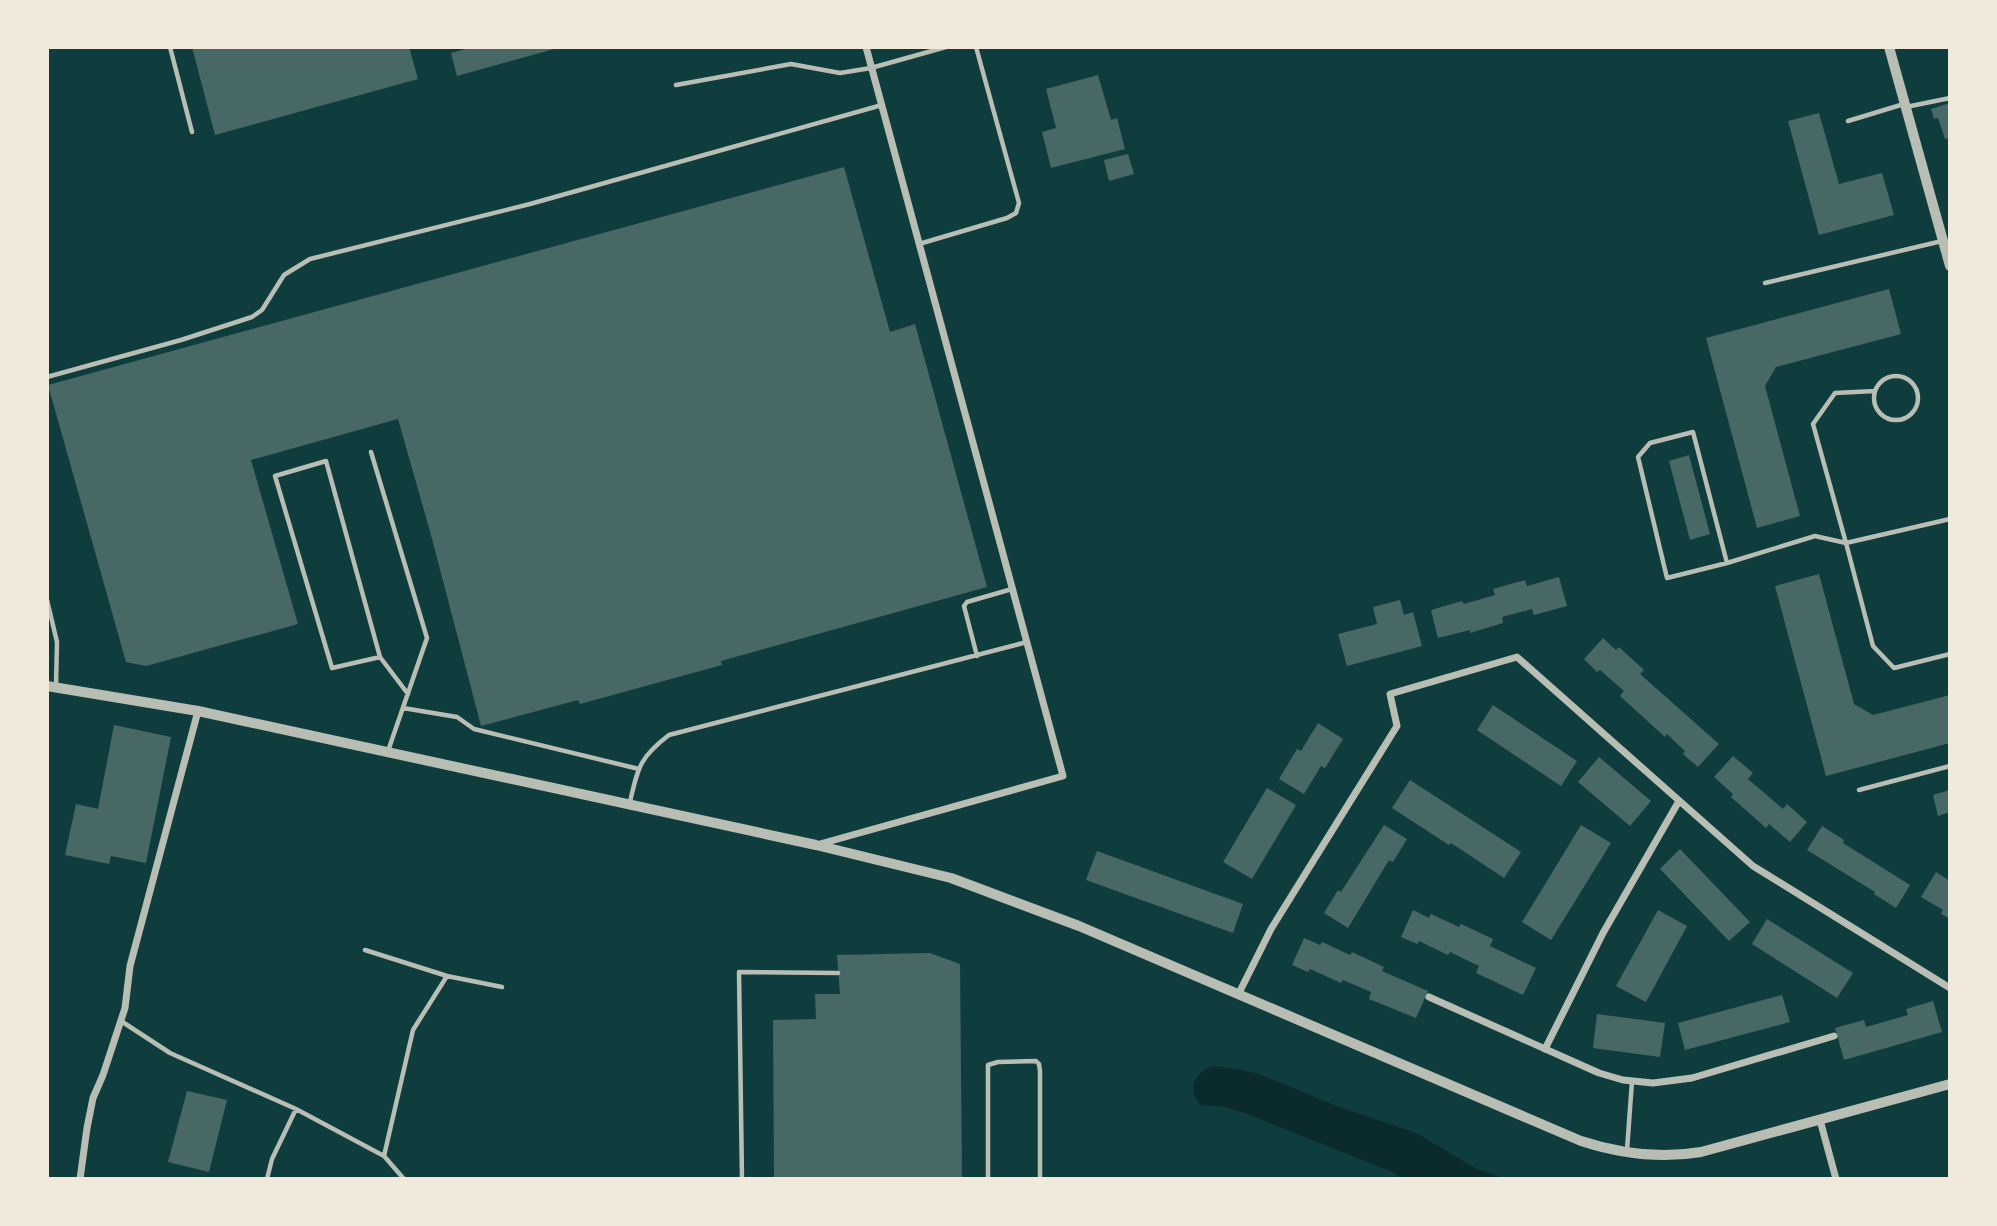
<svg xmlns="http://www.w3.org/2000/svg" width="1997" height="1226" font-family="Rubik,sans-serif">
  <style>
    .water { fill: #0a2a2b }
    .building { fill: #486865 }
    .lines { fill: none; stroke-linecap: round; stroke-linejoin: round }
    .service { stroke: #b8beb3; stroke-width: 4.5 }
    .minor { stroke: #b8beb3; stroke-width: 7 }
    .tertiary { stroke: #b8beb3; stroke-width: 10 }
  </style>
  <rect width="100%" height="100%" fill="#0f3d3e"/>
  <path class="water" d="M1213,1066L1231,1068L1259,1074L1339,1107L1416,1133L1477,1169L1507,1179H1401L1397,1174L1245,1113L1220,1106L1201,1105C1186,1090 1195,1072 1213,1066Z"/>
  <path class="building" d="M192,47H409L418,79L215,135Z
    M465,47H558V48L457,76L451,53L466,49Z
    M1098,75L1111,120L1117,118L1125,149L1051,168L1042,132L1056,128L1046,89Z
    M1950,103V138L1945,139L1938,118L1934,119L1931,109Z
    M1819,113L1839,184L1882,173L1894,215L1819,235L1788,121Z
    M1128,154L1134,174L1109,181L1104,160Z
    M844,167L890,332L915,324L987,587L721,661L722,665L580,704L578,700L481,726L431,535L398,419L251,460L298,624L146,666L126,662L48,385Z
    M1889,289L1901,334L1776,367L1765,386L1800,516L1757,528L1706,338Z
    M1689,455L1710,534L1690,540L1669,461Z
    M1819,574L1854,704L1873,715L1950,695V743L1826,776L1775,586Z
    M1559,577L1567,606L1534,615L1532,609L1502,617L1503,623L1470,633V630L1438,638L1431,610L1462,601L1464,604L1495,595L1493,589L1525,580L1527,586Z
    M1400,600L1404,615L1413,612L1422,646L1347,666L1338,634L1377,624L1373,607Z
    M1603,638L1616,650L1619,647L1644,670L1640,674L1719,744L1698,767L1683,754L1685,751L1667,734L1665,737L1620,696L1624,691L1600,670L1597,672L1584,659Z
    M1493,705L1577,761L1561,786L1477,730Z
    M1318,723L1343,739L1325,768L1321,766L1304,794L1279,779L1297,749L1301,751Z
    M114,725L171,737L146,863L111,856L109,864L65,855L76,804L98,809Z
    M1733,756L1753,773L1748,779L1783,809L1787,804L1807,822L1790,842L1769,824L1766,828L1731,797L1733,794L1714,777Z
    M1599,757L1651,801L1630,826L1578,782Z
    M1410,780L1521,852L1504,878L1451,843L1449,845L1392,808Z
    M1267,788L1296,805L1252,879L1223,862Z
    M1950,790V812L1938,816L1933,795Z
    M1384,825L1407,839L1393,862L1389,860L1348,928L1324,913L1338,890L1341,892Z
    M1581,825L1611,843L1551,940L1522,922Z
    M1822,826L1844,840L1843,843L1910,885L1896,908L1874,894L1875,892L1807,850Z
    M1680,849L1750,922L1729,941L1660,869Z
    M1097,851L1243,904L1233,933L1086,880Z
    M1936,872L1950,881V919L1941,914L1943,910L1921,897Z
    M1413,910L1429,918L1431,914L1459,927L1461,924L1493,939L1490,946L1536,968L1523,995L1476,973L1479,966L1450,952L1448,955L1419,941L1417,944L1401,937Z
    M1658,910L1687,926L1646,1002L1616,986Z
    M1767,919L1853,973L1837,998L1752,944Z
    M1304,938L1320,945L1322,942L1350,955L1352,952L1384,967L1382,971L1428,991L1416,1018L1369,999L1371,992L1343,980L1341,983L1310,969L1308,972L1292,965Z
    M930,953L960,964L962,1179H774L773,1020L816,1019L815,994H840L837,955Z
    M1782,995L1790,1022L1685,1050L1678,1023Z
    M1933,1001L1942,1032L1844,1060L1835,1028L1864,1020L1866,1027L1908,1015L1906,1009Z
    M1597,1014L1665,1023L1660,1057L1593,1048Z
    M187,1091L227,1100L209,1172L168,1162Z"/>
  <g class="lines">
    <path class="service" d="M170,47L192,132
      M676,85L791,64L840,73L871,68L946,47
      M1906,107L1950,98
      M1848,121L1904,104
      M919,244L1007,218L1016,213L1019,203L976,47
      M1765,283L1942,241
      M1874 398a22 22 0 1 1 44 0a22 22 0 1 1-44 0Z
      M47,377L181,340L252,317L262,310L284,275L310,259L530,204L882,105
      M1875,391L1835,393L1813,424L1846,543L1873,646L1894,668L1950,654
      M371,452L427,638L388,751
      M1727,563L1693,432L1650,443L1638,457L1667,578L1727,563L1815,536L1846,543L1950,519
      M47,600L57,642L56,685
      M977,656L964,606L967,602L1012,589
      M380,657L332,668L275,476L326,461L380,657L408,694
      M403,708L457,717L474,729L639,769
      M1859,790L1950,766
      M630,802C638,767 640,757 669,735L1027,642
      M365,950L447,976L502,987
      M121,1021L170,1053L296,1109L384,1156L404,1179
      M1627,1150L1632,1081
      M384,1156L413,1030L447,976
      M267,1179L272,1159L296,1109
      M742,1179L739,972L838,973
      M988,1179V1065L998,1062L1036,1061L1039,1064L1040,1071V1179"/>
    <path class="minor" d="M820,844L1063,776L866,47
      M1238,995L1271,929L1397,726L1390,694L1517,657L1753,866L1950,988
      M1429,997L1599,1073L1623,1080L1653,1083L1692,1078L1834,1036
      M1545,1049L1603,933L1679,801
      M1820,1120L1836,1179
      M80,1179L87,1128L93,1098L103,1075L125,1008L130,966L198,711"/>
    <path class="tertiary" d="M1889,47L1950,266
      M47,686L198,711L816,845L951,878L1079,926L1581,1141C1621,1154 1660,1159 1701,1152L1950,1084"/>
  </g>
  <rect width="1997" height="1226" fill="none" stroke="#f1e9da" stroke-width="98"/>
</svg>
